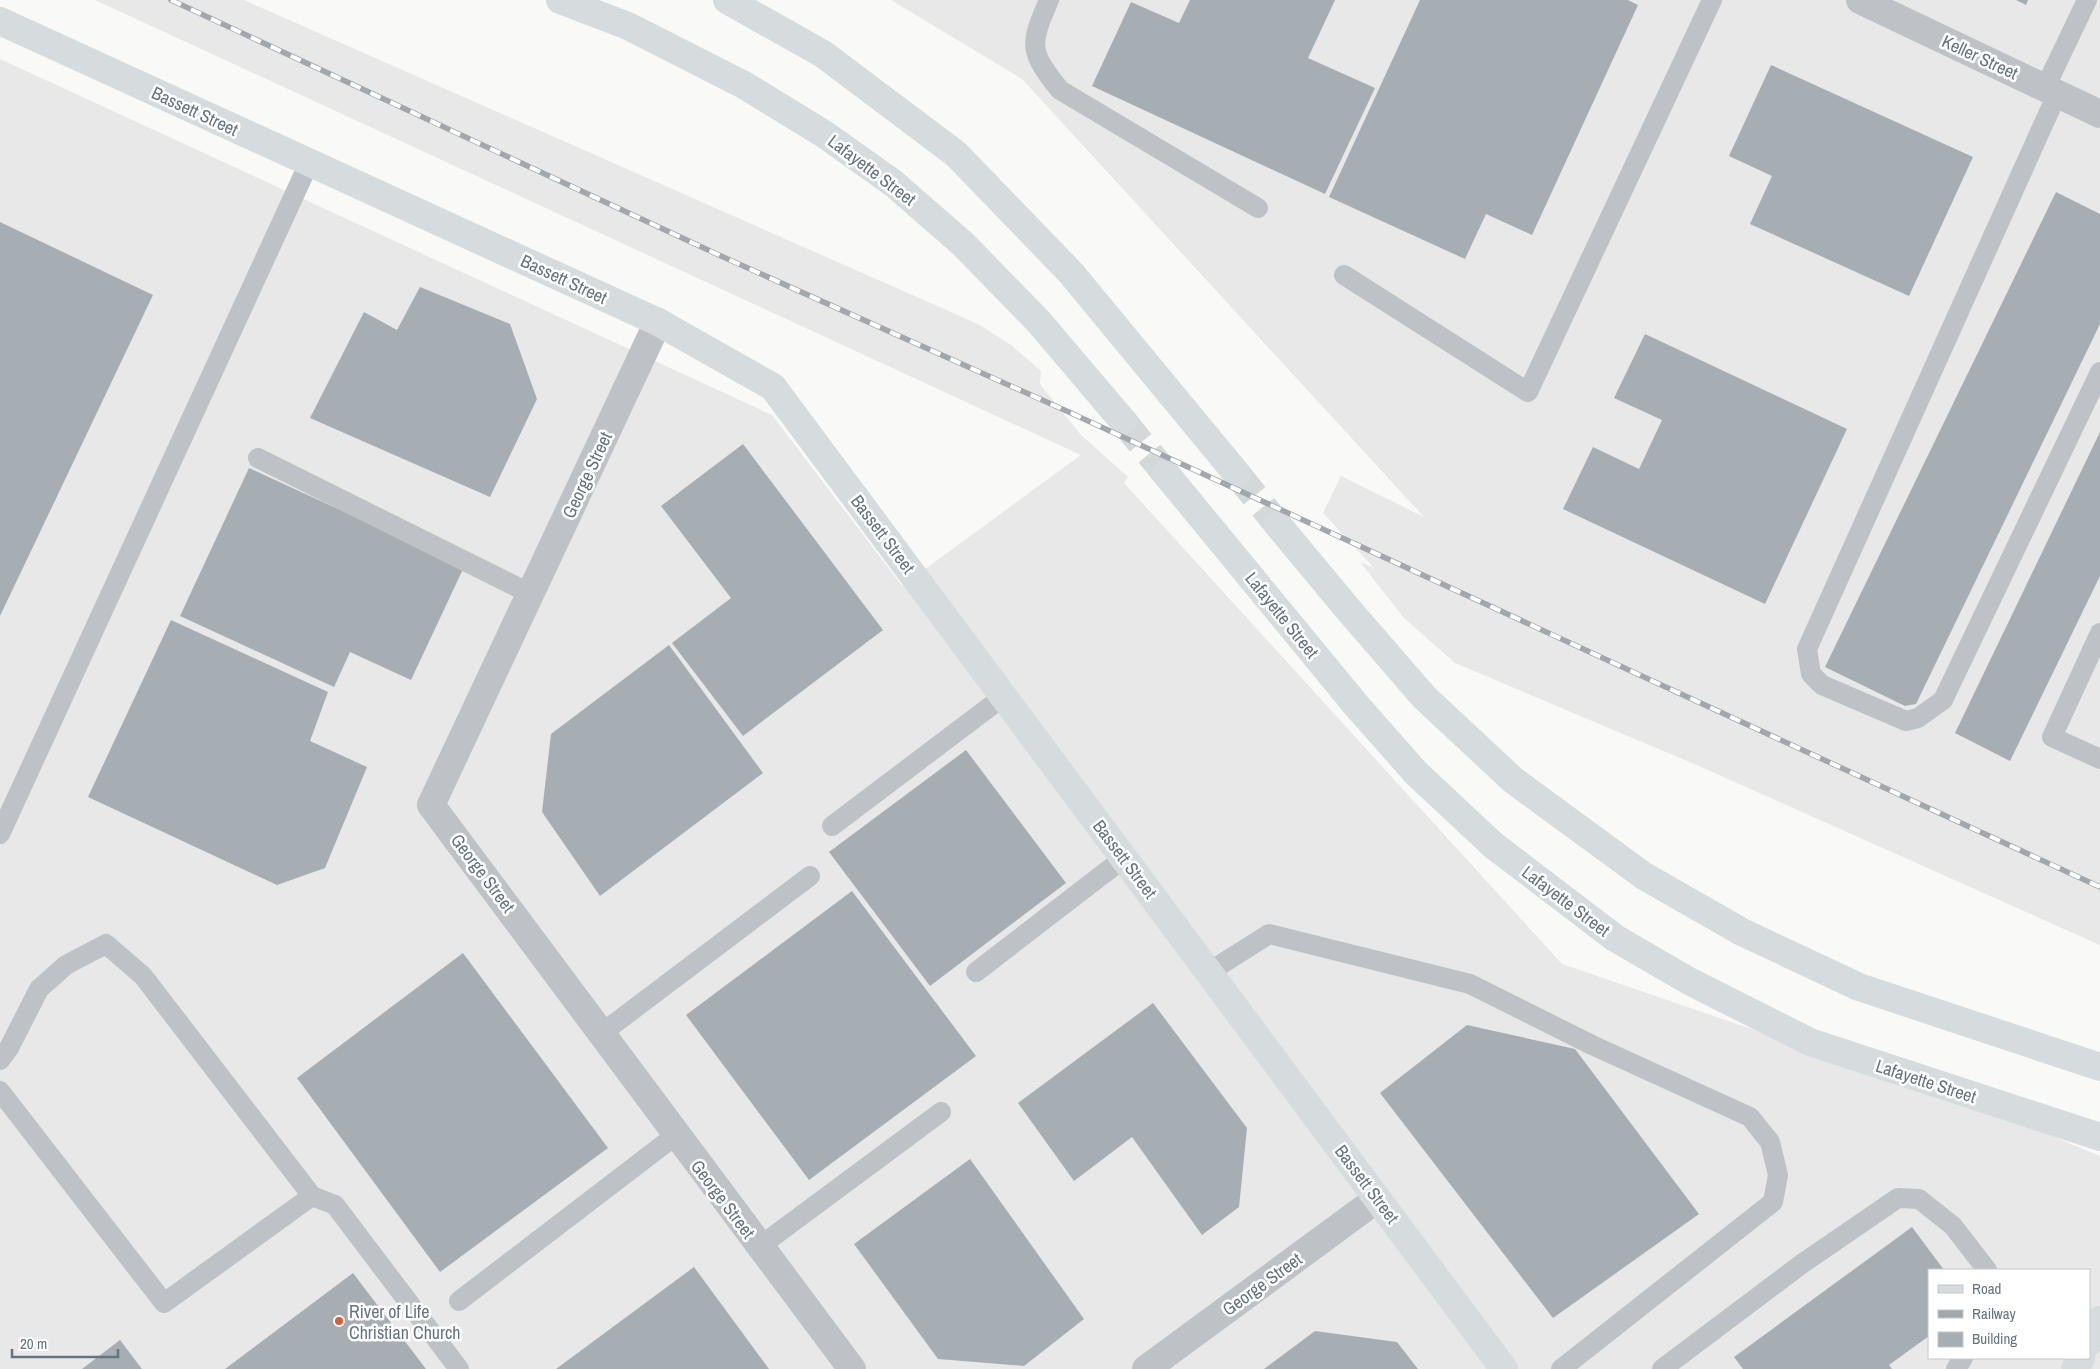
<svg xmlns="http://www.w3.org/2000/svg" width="2100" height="1369" font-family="'Archivo Narrow',sans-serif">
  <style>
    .built { fill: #e7e8e7; fill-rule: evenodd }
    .building { fill: #a6aeb3 }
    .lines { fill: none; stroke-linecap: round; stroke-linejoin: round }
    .primary-tunnel { stroke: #d4d8d9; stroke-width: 28; stroke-dasharray: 28 14; stroke-linecap: butt }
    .lane { stroke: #bec2c6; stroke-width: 20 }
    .street { stroke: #bec2c6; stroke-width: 28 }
    .secondary { stroke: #d6dbde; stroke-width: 28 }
    .primary { stroke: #d6dbde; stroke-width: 28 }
    .rail-casing { stroke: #a1a7ac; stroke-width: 5.5 }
    .rail { stroke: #fff; stroke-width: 4; stroke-dasharray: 11; stroke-linecap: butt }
    .poi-dot { fill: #d55e3b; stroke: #fff; stroke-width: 2 }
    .labels { text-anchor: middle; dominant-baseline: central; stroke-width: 5; stroke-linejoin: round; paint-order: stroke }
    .street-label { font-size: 18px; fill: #66747f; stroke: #fff }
    .poi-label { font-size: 18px; fill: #66747f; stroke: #fff; text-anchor: start }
  </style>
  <rect width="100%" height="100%" fill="#f9f9f7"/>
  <path class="built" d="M95,0H244L978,324L1011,345L1041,371L1040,384L1081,435L1128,477L1124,483L1562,964L1997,1113L2100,1156V1369H0V59L772,415L902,586L1081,455ZM1929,1270H2089V1358H1929Z
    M891,0H2100V945L1699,766L1455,663L1404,618L1360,562L1374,568L1323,513L1341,476L1424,517L1022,79Z"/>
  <path class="building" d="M1190,0H1335L1308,58L1375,88L1325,194L1092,86L1131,2L1179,23Z
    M1420,0H1628L1638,5L1532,235L1486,214L1465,259L1329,197Z
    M2016,0H2028L2026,5Z
    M1771,65L1973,157L1909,296L1750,224L1772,176L1729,156Z
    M2056,192L2100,214V324L1916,704L1905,706L1825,667Z
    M0,222L153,295L0,616Z
    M420,287L510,324L537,399L490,497L310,418L364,312L397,330Z
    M1645,334L1847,429L1765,604L1563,509L1593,447L1639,469L1662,420L1614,398Z
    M2100,432V576L2010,761L1955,733Z
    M743,444L883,630L743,736L672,643L731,598L661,506Z
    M249,468L464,567L411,680L350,652L334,687L180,616Z
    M171,620L328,692L310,741L367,767L325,868L277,885L88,797Z
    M669,645L763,773L600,896L542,812L551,734Z
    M966,750L1066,883L930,986L829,852Z
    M852,891L976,1056L809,1180L686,1015Z
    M463,953L608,1148L440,1272L297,1078Z
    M1153,1003L1247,1128L1239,1207L1202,1235L1132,1137L1074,1181L1018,1103Z
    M1467,1025L1575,1049L1699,1214L1553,1318L1380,1093Z
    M970,1159L1084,1319L1024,1366L938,1359L854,1244Z
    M1912,1227L1944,1270H1929V1336L1889,1365L1892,1369H1743L1734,1357Z
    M694,1267L769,1369H556Z
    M353,1273L426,1369H225Z
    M1315,1331L1397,1342L1418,1369H1264Z
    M120,1340L142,1369H82Z"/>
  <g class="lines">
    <path class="primary-tunnel" d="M1123,421L1166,474
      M1237,474L1278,525"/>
    <path class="lane" d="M1049,0C1029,46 1029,51 1060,90L1258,208
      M2045,88L2087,0
      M2057,94L1807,649L1811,674L1822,685L1906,721L1918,718L1943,700L2100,372
      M1344,275L1528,392L1712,0
      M258,458L531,594
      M2100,633L2052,737L2100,759
      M832,826L1004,696
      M0,834L309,163
      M976,972L1124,858
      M1209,972L1269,934L1470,984L1592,1045L1750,1117L1770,1142L1778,1175L1773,1202L1561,1369
      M602,1033L810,876
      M0,1060L9,1048L39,989L66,965L106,944L143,976L312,1196L335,1205L459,1369
      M0,1091L164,1303L312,1196
      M759,1247L941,1112
      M459,1301L676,1135
      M1662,1369L1803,1263L1898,1198L1919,1199L1953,1226L1987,1270
      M1956,1369L1963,1358"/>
    <path class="street" d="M1860,0L2100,114
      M658,322L431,805L852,1369
      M1146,1369L1377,1199"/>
    <path class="secondary" d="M0,21L658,322L773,387L1504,1369
      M2089,1342L2100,1320
      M2075,1369L2081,1358"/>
    <path class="primary" d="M560,0L628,26L744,85L824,134L893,183L963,244L1039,322L1123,421
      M727,0L823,54L956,154L1071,273L1237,474
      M1166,474L1356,705L1416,773L1493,845L1615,938L1689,981L1810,1042L2100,1137
      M1278,525L1347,608L1424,697L1513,780L1644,876L1742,932L1859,987L2100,1067"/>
    <g class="rail-casing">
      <path id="rail" d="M171,0L721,256L1060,408L2100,887"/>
    </g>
    <use href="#rail" class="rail"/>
  </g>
  <circle class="poi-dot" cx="339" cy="1321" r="5"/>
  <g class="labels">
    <g class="street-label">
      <text transform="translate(1980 57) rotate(25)">Keller Street</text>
      <text transform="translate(195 111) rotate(25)">Bassett Street</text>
      <text transform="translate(872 170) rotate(37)">Lafayette Street</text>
      <text transform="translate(564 279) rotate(25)">Bassett Street</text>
      <text transform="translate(587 475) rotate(-65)">George Street</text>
      <text transform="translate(883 534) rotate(53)">Bassett Street</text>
      <text transform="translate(1282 615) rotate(51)">Lafayette Street</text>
      <text transform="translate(1125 859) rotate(53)">Bassett Street</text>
      <text transform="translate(483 873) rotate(53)">George Street</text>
      <text transform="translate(1566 901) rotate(37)">Lafayette Street</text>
      <text transform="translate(1926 1081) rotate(18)">Lafayette Street</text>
      <text transform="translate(1367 1184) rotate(53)">Bassett Street</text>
      <text transform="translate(723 1199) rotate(53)">George Street</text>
      <text transform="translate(1262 1284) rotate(-36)">George Street</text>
    </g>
    <g class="poi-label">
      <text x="349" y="1311">River of Life<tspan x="349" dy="21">Christian Church</tspan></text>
    </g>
  </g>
  <rect x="1928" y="1269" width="162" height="90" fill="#ffffff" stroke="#c2c7cc"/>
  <rect x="1938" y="1285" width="25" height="8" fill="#d6dbde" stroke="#c2c7cc"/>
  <text x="1972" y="1294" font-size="15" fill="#66747f">Road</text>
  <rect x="1938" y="1310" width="25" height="8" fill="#a1a7ac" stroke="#c2c7cc"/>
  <text x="1972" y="1319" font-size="15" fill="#66747f">Railway</text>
  <rect x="1938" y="1332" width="25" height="15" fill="#a6aeb3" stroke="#c2c7cc"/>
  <text x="1972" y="1344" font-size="15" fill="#66747f">Building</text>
  <path d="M12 1349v8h106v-8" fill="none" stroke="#66747f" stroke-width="2.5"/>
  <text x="20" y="1349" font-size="15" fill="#66747f" stroke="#ffffff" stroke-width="4" paint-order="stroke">20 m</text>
</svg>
